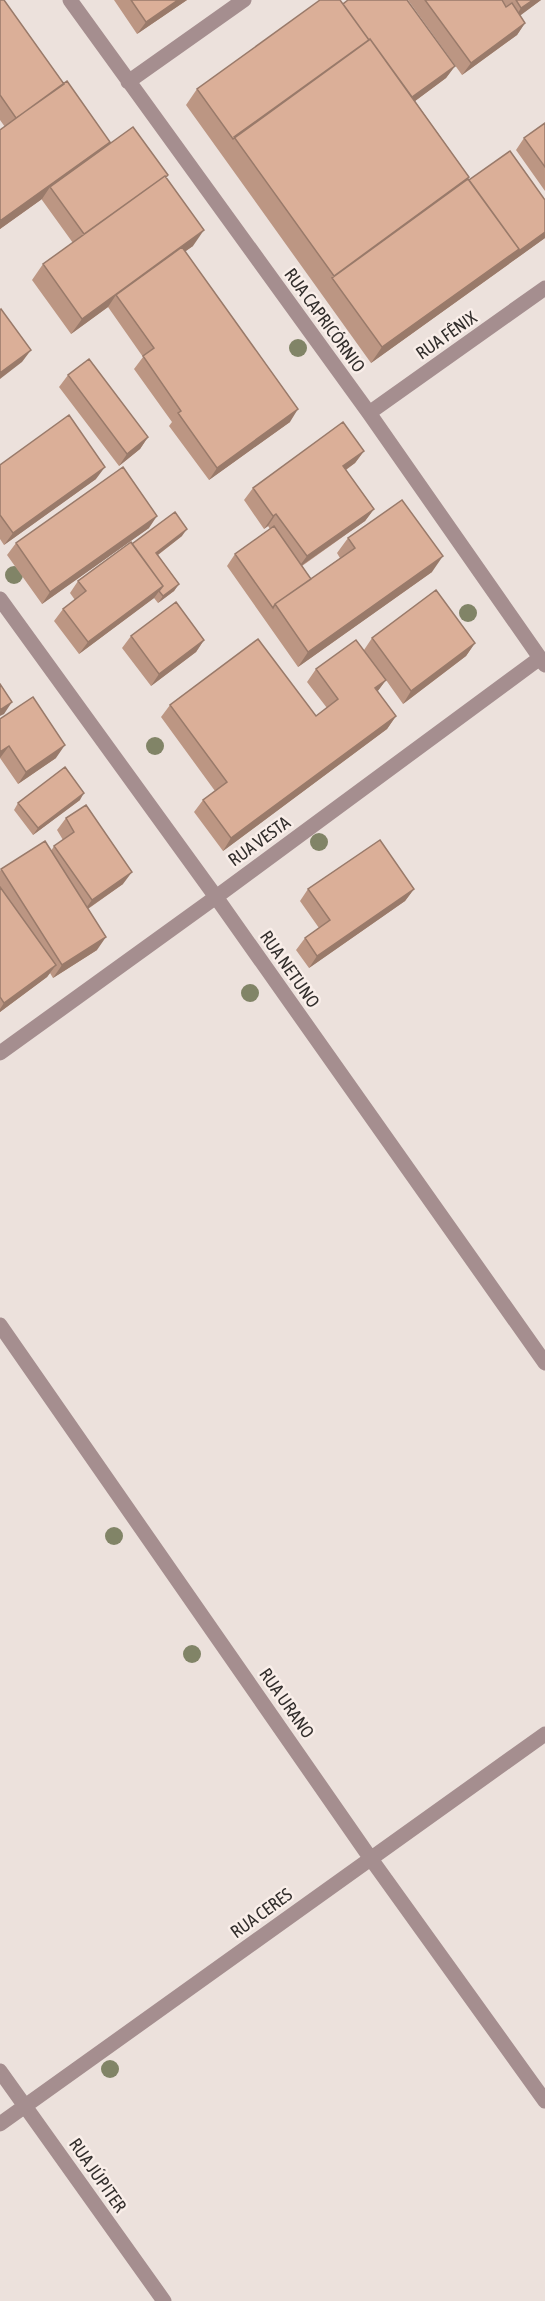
<svg xmlns="http://www.w3.org/2000/svg" width="545" height="2301" font-family="'Asap Condensed',sans-serif">
  <style>
    .lines { fill: none; stroke-linecap: round; stroke-linejoin: round }
    .street { stroke: #a58e8f; stroke-width: 15 }
    .tree { fill: #818467 }
    .wall { fill: #bc9683 }
    .shaded-wall { fill: #997a6a }
    .building { fill: #dbaf98; stroke: #997a6a; stroke-width: 1.5 }
    .labels { text-anchor: middle; dominant-baseline: central; stroke-width: 5; stroke-linejoin: round; paint-order: stroke }
    .street-label { font-size: 18px; fill: #322e2c; stroke: #f9eee9 }
  </style>
  <rect width="100%" height="100%" fill="#ece1dc"/>
  <g class="lines">
    <path class="street" d="M70,0L369,413L545,665
      M128,82L244,0
      M369,413L545,288
      M0,599L216,897L545,1363
      M0,1053L216,897L540,658
      M0,1325L371,1859L545,2101
      M0,2071L164,2301
      M0,2124L545,1734"/>
  </g>
  <g class="tree">
    <circle cx="298" cy="348" r="9"/>
    <circle cx="14" cy="575" r="9"/>
    <circle cx="468" cy="613" r="9"/>
    <circle cx="155" cy="746" r="9"/>
    <circle cx="319" cy="842" r="9"/>
    <circle cx="250" cy="993" r="9"/>
    <circle cx="114" cy="1536" r="9"/>
    <circle cx="192" cy="1654" r="9"/>
    <circle cx="110" cy="2069" r="9"/>
  </g>
  <path class="wall" d="M0,0L108,146L168,175L166,178L193,246L185,251L290,422L209,480L169,426L172,422L134,369L143,357L108,307L71,334L32,280L43,264L73,243L42,200V199L0,229V130L5,127L0,120Z
    M114,0H187L137,34Z
    M408,0H541L520,15L525,23L517,35L462,75Z
    M343,4L455,66L446,78L415,101L469,177L468,179L545,238L371,363L186,105L197,89Z
    M545,123V191L516,150L524,138Z
    M68,375L148,437L140,449L119,466L59,387Z
    M364,451L355,463L346,470L374,509L365,521L302,566L311,579L340,558L337,553L348,538L432,572L298,667L227,566L235,554L270,529L268,526L264,529L244,500L253,488Z
    M0,465L96,479L4,545L0,539Z
    M149,528L42,604L7,555L16,543Z
    M182,536L158,555L179,584L174,591L158,603L154,598L79,654L54,621L63,609L75,600L70,593L78,581L132,544Z
    M131,636L204,640L196,652L151,686L122,648Z
    M372,638L475,643L466,656L403,704L386,680L377,692L396,716L387,729L223,851L194,812L203,800L215,791L161,717L170,705L316,716L327,708L307,682L316,669L364,650Z
    M0,719L56,758L18,784L0,758Z
    M80,800L33,835L14,810L18,803Z
    M66,818L123,884L88,909L97,950L53,978L50,973L47,977L0,1012V871L1,869L51,851L54,846L63,840L57,830Z
    M308,889H414L405,901L309,968L296,950L305,938L319,928L300,901Z"/>
  <path class="shaded-wall" d="M178,0H187L137,34L146,22Z
    M533,0H541L513,21L521,8Z
    M525,23L517,35L462,75L471,63Z
    M455,66L446,78L399,113L408,100Z
    M110,142L99,157L50,187L42,199L0,229V221Z
    M204,230L193,246L119,299L116,295L108,307L71,334L82,319Z
    M545,232V238L371,363L382,347L519,249Z
    M31,350L22,362L0,379V373Z
    M298,409L290,422L209,480L217,468Z
    M148,437L140,449L119,466L127,454Z
    M364,451L355,463L334,478L343,466Z
    M105,467L96,479L4,545L13,533Z
    M374,509L365,521L298,568L307,556Z
    M276,514L268,526L264,529L273,516Z
    M157,516L149,528L42,604L50,592Z
    M187,529L182,536L151,560L156,553Z
    M443,556L432,572L298,667L308,652Z
    M179,584L174,591L158,603L163,596Z
    M163,586L154,598L79,654L88,642Z
    M204,640L196,652L151,686L159,674Z
    M475,643L466,656L403,704L411,691Z
    M386,680L377,692L375,688Z
    M12,702L4,714L0,716V710Z
    M396,716L387,729L223,851L231,838Z
    M65,745L56,758L18,784L26,772Z
    M9,746L0,758V752Z
    M84,793L80,800L33,835L38,828Z
    M132,872L123,884L83,912L92,900Z
    M414,889L405,901L309,968L317,956Z
    M106,937L97,950L53,978L62,965Z
    M56,965L47,977L0,1012V1009L4,1003Z"/>
  <path class="building" d="M0,0H4L64,84L16,118L0,95Z
    M131,0H178L146,22Z
    M320,0H340L369,40L233,139L197,89Z
    M348,0H407L455,66L412,97L370,39L369,40L343,4Z
    M425,0H502L506,7L512,3L525,23L471,63Z
    M516,0H533L521,8Z
    M370,39L469,177L334,276L234,137Z
    M67,81L110,142L0,221V130Z
    M545,123V167L524,138Z
    M133,127L168,175L166,177L165,176L84,234L50,187Z
    M510,151L545,200V232L516,253L519,249L469,180Z
    M165,176L204,230L82,319L43,264Z
    M468,179L519,249L382,347L332,278Z
    M182,247L298,409L217,468L178,413L181,411L143,356L154,348L116,295Z
    M1,309L31,350L0,373V310Z
    M89,359L148,437L127,454L68,375Z
    M69,415L105,467L13,533L0,515V465Z
    M343,422L364,451L343,466L374,509L307,556L276,514L273,516L253,488Z
    M123,467L157,516L50,592L16,543Z
    M402,500L443,556L308,652L275,604L355,548L348,538Z
    M175,512L187,529L156,553L179,584L163,596L159,591L163,586L132,544Z
    M274,526L311,579L275,604L273,608L235,554Z
    M131,542L163,586L88,642L63,609L86,591L78,581Z
    M436,590L475,643L411,691L372,638Z
    M176,602L204,640L159,674L131,636Z
    M258,639L316,716L338,699L316,669L356,640L386,680L375,688L396,716L231,838L203,800L227,782L170,705Z
    M0,684L12,702L0,710Z
    M33,697L65,745L26,772L9,746L0,752V719Z
    M65,767L84,793L38,828L18,803Z
    M86,805L132,872L92,900L54,846L74,832L66,818Z
    M380,840L414,889L317,956L305,938L330,920L308,889Z
    M45,841L106,937L62,965L1,869Z
    M0,887L56,965L4,1003L0,997Z"/>
  <g class="labels">
    <g class="street-label">
      <text transform="translate(325 320) rotate(54)">RUA CAPRICÓRNIO</text>
      <text transform="translate(446 335) rotate(-35)">RUA FÊNIX</text>
      <text transform="translate(259 841) rotate(-36)">RUA VESTA</text>
      <text transform="translate(290 969) rotate(55)">RUA NETUNO</text>
      <text transform="translate(287 1703) rotate(55)">RUA URANO</text>
      <text transform="translate(261 1913) rotate(-36)">RUA CERES</text>
      <text transform="translate(98 2175) rotate(55)">RUA JÚPITER</text>
    </g>
  </g>
</svg>
